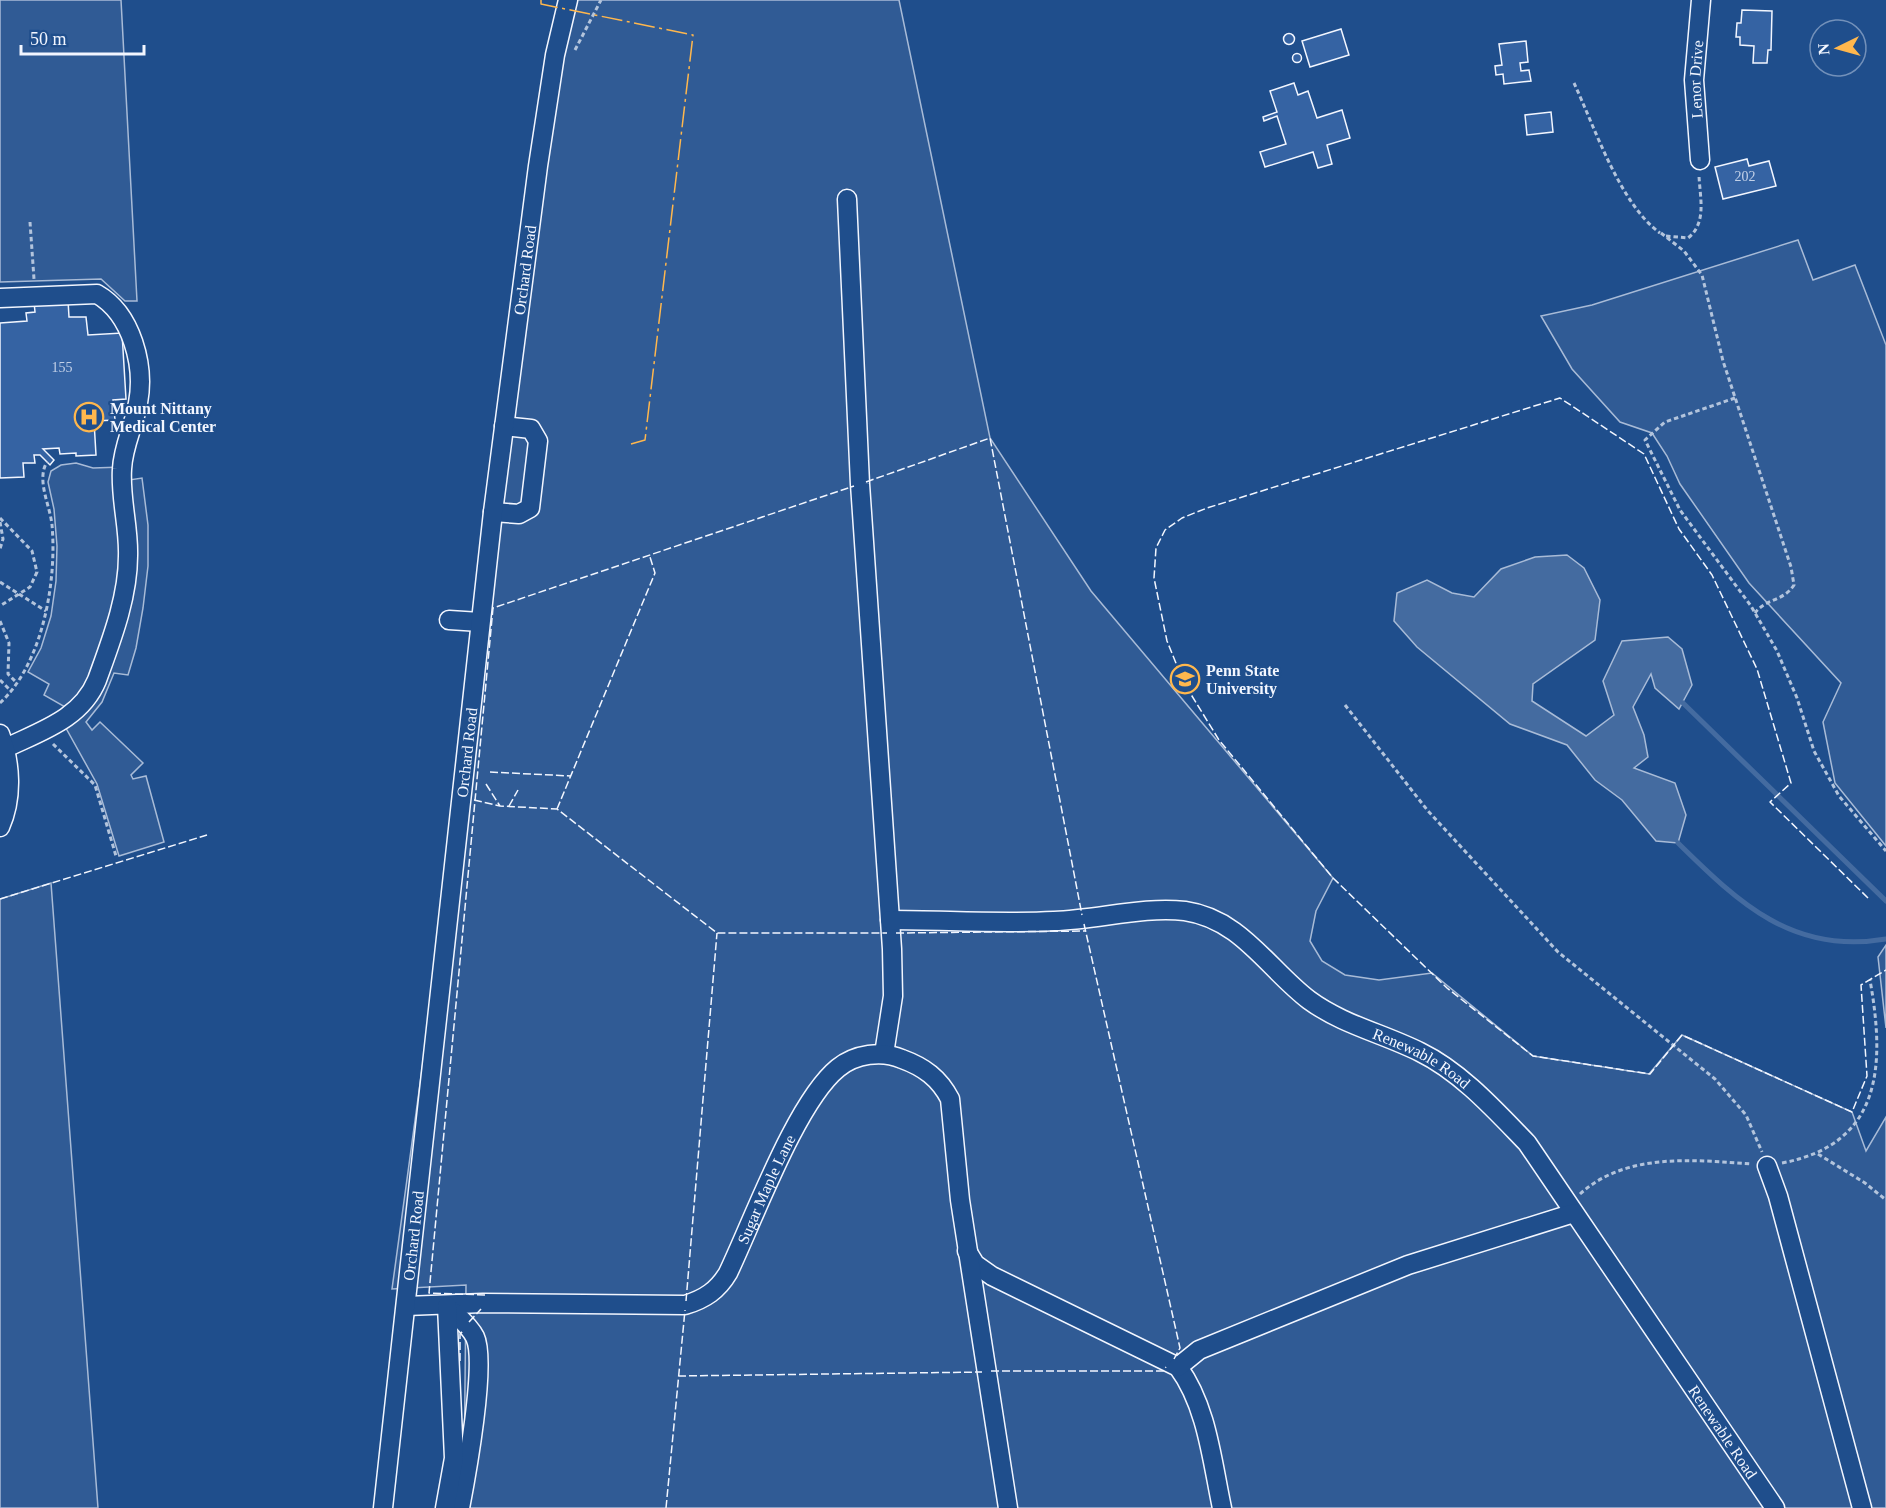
<svg xmlns="http://www.w3.org/2000/svg" width="1886" height="1508" font-family="Georgia,serif">
  <style>
    .built { fill: #305b95; stroke: #a8bbd7; stroke-width: 1.5 }
    .water { fill: #446ba0; stroke: #a8bbd7; stroke-width: 1.5 }
    .lines { fill: none; stroke-linecap: round; stroke-linejoin: round }
    .stream { stroke: #446ba0; stroke-width: 5 }
    .building { fill: #3563a3; stroke: #f2f6ff; stroke-width: 1.5 }
    .minor-casing { stroke: #f2f6ff; stroke-width: 21 }
    .path { stroke: #b3c4dc; stroke-width: 3; stroke-dasharray: 4.5 3; stroke-linecap: butt }
    .minor { stroke: #1f4e8c; stroke-width: 18 }
    .fence { stroke: #f2f6ff; stroke-width: 1.5; stroke-dasharray: 8 3; stroke-linecap: butt }
    .power { stroke: #ffb74d; stroke-width: 1.5; stroke-dasharray: 21 4.5 3 4.5; stroke-linecap: butt }
    .labels { text-anchor: middle; dominant-baseline: central; stroke-width: 4.5; stroke-linejoin: round; paint-order: stroke }
    .number-label { font-size: 14px; fill: #c3d1e8 }
    .street-label { font-size: 16px; fill: #f2f6ff; stroke: #1f4e8c }
    .poi-label { font-size: 16px; font-weight: bold; fill: #f2f6ff; stroke: #1f4e8c; text-anchor: start }
  </style>
  <rect width="100%" height="100%" fill="#1f4e8c"/>
  <path class="built" d="M0,0H121L137,301H125L101,279L0,282Z
    M568,0H899L990,438L1091,591L1333,878L1316,911L1310,941L1322,961L1345,975L1379,980L1432,973L1533,1056L1649,1074L1682,1035L1852,1112L1866,1151L1886,1117V1508H459L464,1485L466,1285L392,1289Z
    M1798,240L1813,280L1855,265L1886,345V846L1835,783L1823,722L1841,683L1749,583L1680,484L1667,456L1652,433L1620,422L1572,369L1541,316L1592,305Z
    M76,463L93,468L122,467L123,481L142,478L148,525V566L143,608L136,648L128,675L114,673L102,702L86,722L92,730L100,722L143,763L131,775L133,779L146,776L164,842L119,856L97,784L62,721L74,712L44,695L49,684L28,672L41,648L51,616L56,581L57,546L54,509L48,482L51,471L61,465Z
    M51,883L98,1508H0V899Z
    M1886,945V1028L1878,957Z"/>
  <path class="water" d="M1567,555L1584,568L1600,600L1595,640L1533,684L1532,701L1586,736L1614,715L1603,681L1622,641L1668,637L1682,649L1692,685L1679,709L1655,688L1651,674L1633,707L1644,735L1648,757L1634,768L1675,783L1686,815L1678,843L1656,841L1622,800L1595,780L1567,745L1510,724L1417,647L1394,621L1397,593L1427,580L1452,593L1474,597L1501,569L1535,557Z"/>
  <g class="lines">
    <path class="stream" d="M1683,703L1886,901
      M1678,843C1739,903 1793,955 1886,939"/>
  </g>
  <path class="building" d="M1742,10L1772,11L1771,50H1768L1767,63H1753L1754,46L1740,45V37H1736L1737,23H1741Z
    M1341,29L1349,55L1310,67L1302,41Z
    M1283.5 39a5.5 5.5 0 1 1 11 0a5.5 5.5 0 1 1-11 0Z
    M1526,41L1528,62L1520,63L1521,71L1529,70L1531,81L1504,84L1503,74L1496,75L1495,66L1502,65L1499,44Z
    M1292.5 58a4.5 4.5 0 1 1 9 0a4.5 4.5 0 1 1-9 0Z
    M1294,83L1298,95L1308,91L1317,118L1342,110L1350,138L1327,145L1332,164L1318,168L1313,152L1265,167L1260,152L1286,144L1277,116L1264,121L1263,117L1277,112L1270,91Z
    M1551,112L1553,132L1527,135L1525,115Z
    M1747,159L1749,166L1769,161L1776,186L1723,199L1715,167Z
    M68,300L69,317H86L88,335L122,333L126,399L113,400L115,420L94,421L96,455L76,456V453L60,454L59,448L43,449L54,460L50,465L40,455H34L35,463H23L24,477L0,478V323L27,321L26,313L35,312L34,302Z"/>
  <g class="lines">
    <g class="minor-casing">
      <g id="minor">
        <path id="s1" d="M1700,160L1694,80L1701,0"/>
        <path d="M847,199L860,484L892,949L893,996L884,1054"/>
        <path d="M0,298L97,294C132,314 145,366 138,403C134,426 123,446 122,469C120,498 129,527 128,556C128,598 111,641 97,680C81,719 41,731 6,748"/>
        <path d="M493,512L519,514L530,508L538,441L531,429L504,426"/>
        <path d="M449,620L480,622"/>
        <path d="M0,734C11,763 13,798 0,827"/>
        <path id="s2" d="M890,920C945,920 999,924 1054,921C1097,920 1143,906 1185,911C1241,919 1268,969 1309,1000C1343,1025 1382,1033 1420,1052C1461,1072 1495,1110 1527,1143L1775,1508"/>
        <path d="M1767,1166L1778,1196L1862,1508"/>
        <path d="M967,1251L975,1264L992,1276L1178,1367C1207,1406 1212,1461 1222,1508"/>
        <path id="s3" d="M406,1306L483,1303L685,1305C705,1299 718,1290 728,1273C753,1221 796,1102 838,1068C855,1054 882,1050 902,1059C924,1067 939,1078 950,1099L960,1200L1008,1508"/>
        <path d="M447,1306C456,1315 469,1325 475,1337C487,1362 466,1477 460,1508"/>
        <path d="M1178,1367L1199,1350L1408,1265L1574,1213"/>
        <path id="s4" d="M383,1508L493,512L538,166L555,55L568,0"/>
        <path d="M445,1508L454,1458L447,1306"/>
      </g>
    </g>
    <path class="path" d="M575,50L601,0
      M1574,83C1595,128 1620,204 1660,233
      M30,222L34,279
      M1661,233L1684,251L1702,275L1723,361L1791,567L1794,585C1784,601 1765,599 1755,613
      M1666,236L1688,238C1707,223 1700,198 1699,176
      M1735,398L1665,422L1645,440L1680,510L1751,606L1777,651L1797,698L1814,751L1839,796L1886,851
      M0,518L32,551L37,572L30,587L0,606
      M0,522L3,539L0,549
      M0,582L46,611
      M0,621L9,643L8,674L17,683
      M0,680L12,692
      M0,703C43,663 57,581 52,525C50,505 36,480 47,462
      M1345,705L1428,811L1558,952L1715,1079L1746,1115L1762,1152
      M53,744L95,785L116,856
      M1818,1154L1865,1183L1886,1200
      M1782,1163C1883,1144 1885,1064 1870,980
      M1580,1194C1626,1152 1695,1160 1751,1164"/>
    <use href="#minor" class="minor"/>
    <path class="fence" d="M866,482L990,438L1082,915
      M490,772L571,776
      M486,784L500,806L557,809L717,933H887
      M474,800L500,806
      M509,806L518,790
      M557,809L655,573L650,557
      M1868,898L1770,802L1791,783L1757,669L1712,575L1679,529L1644,454L1560,398L1207,508L1182,518L1165,530L1156,548L1154,578L1167,641L1184,683L1219,740L1333,878L1447,988L1533,1056L1650,1074L1682,1035L1852,1112L1867,1076L1861,985L1886,970
      M0,899L207,835
      M1084,924L1180,1348L1174,1359
      M896,933L1085,931
      M485,1295L429,1293L493,608L854,486
      M686,1301L717,933
      M469,1322L481,1309
      M460,1361V1334L464,1330
      M991,1371H1163L1166,1367
      M678,1376L982,1372
      M666,1508L685,1310"/>
    <path class="power" d="M541,0V4L693,35L645,440L631,444"/>
  </g>
  <defs>
    <g id="hospital-ring" transform="scale(1.5)"><circle r="9.5" fill="#1f4e8c" stroke="#ffb74d" stroke-width="1.5"/><path d="M-5-5h3v3.5h4V-5h3V5h-3V1.5h-4V5h-3Z" fill="#ffb74d"/></g>
    <g id="university-ring" transform="scale(1.5)"><circle r="9.5" fill="#1f4e8c" stroke="#ffb74d" stroke-width="1.5"/><path d="M0-5L7-2L0 1L-7-2ZM-4 1L0 2.5L4 1V4Q0 6-4 4Z" fill="#ffb74d"/></g>
  </defs>
  <g fill-rule="evenodd">
    <use href="#hospital-ring" x="89" y="417"/>
    <use href="#university-ring" x="1185" y="679"/>
  </g>
  <g class="labels">
    <g class="number-label">
      <text x="1745" y="176">202</text>
      <text x="62" y="367">155</text>
    </g>
    <g class="street-label">
      <text stroke="none"><textPath href="#s1" startOffset="81">Lenor Drive</textPath></text>
      <text stroke="none"><textPath href="#s4" startOffset="1246">Orchard Road</textPath></text>
      <text stroke="none"><textPath href="#s4" startOffset="760">Orchard Road</textPath></text>
      <text stroke="none"><textPath href="#s2" startOffset="578">Renewable Road</textPath></text>
      <text stroke="none"><textPath href="#s3" startOffset="426">Sugar Maple Lane</textPath></text>
      <text stroke="none"><textPath href="#s4" startOffset="274">Orchard Road</textPath></text>
      <text stroke="none"><textPath href="#s2" startOffset="1064">Renewable Road</textPath></text>
    </g>
    <g class="poi-label">
      <text x="110" y="408">Mount Nittany<tspan x="110" dy="18">Medical Center</tspan></text>
      <text x="1206" y="670">Penn State<tspan x="1206" dy="18">University</tspan></text>
    </g>
  </g>
  <g transform="translate(1838 48) rotate(265)"><circle r="28" fill="#1f4e8c" stroke="#7391ba" stroke-width="1.5"/>
  <path d="M0-4.5L10 22L0 15L-10 22Z" fill="#ffb74d"/>
  <text y="-9" font-size="16" font-weight="bold" text-anchor="middle" fill="#f2f6ff">N</text>
  </g>
  <path d="M21 45v9h123v-9" fill="none" stroke="#f2f6ff" stroke-width="3"/>
  <text x="30" y="45" font-size="18" fill="#f2f6ff" stroke="#1f4e8c" stroke-width="4.5" paint-order="stroke">50 m</text>
</svg>
